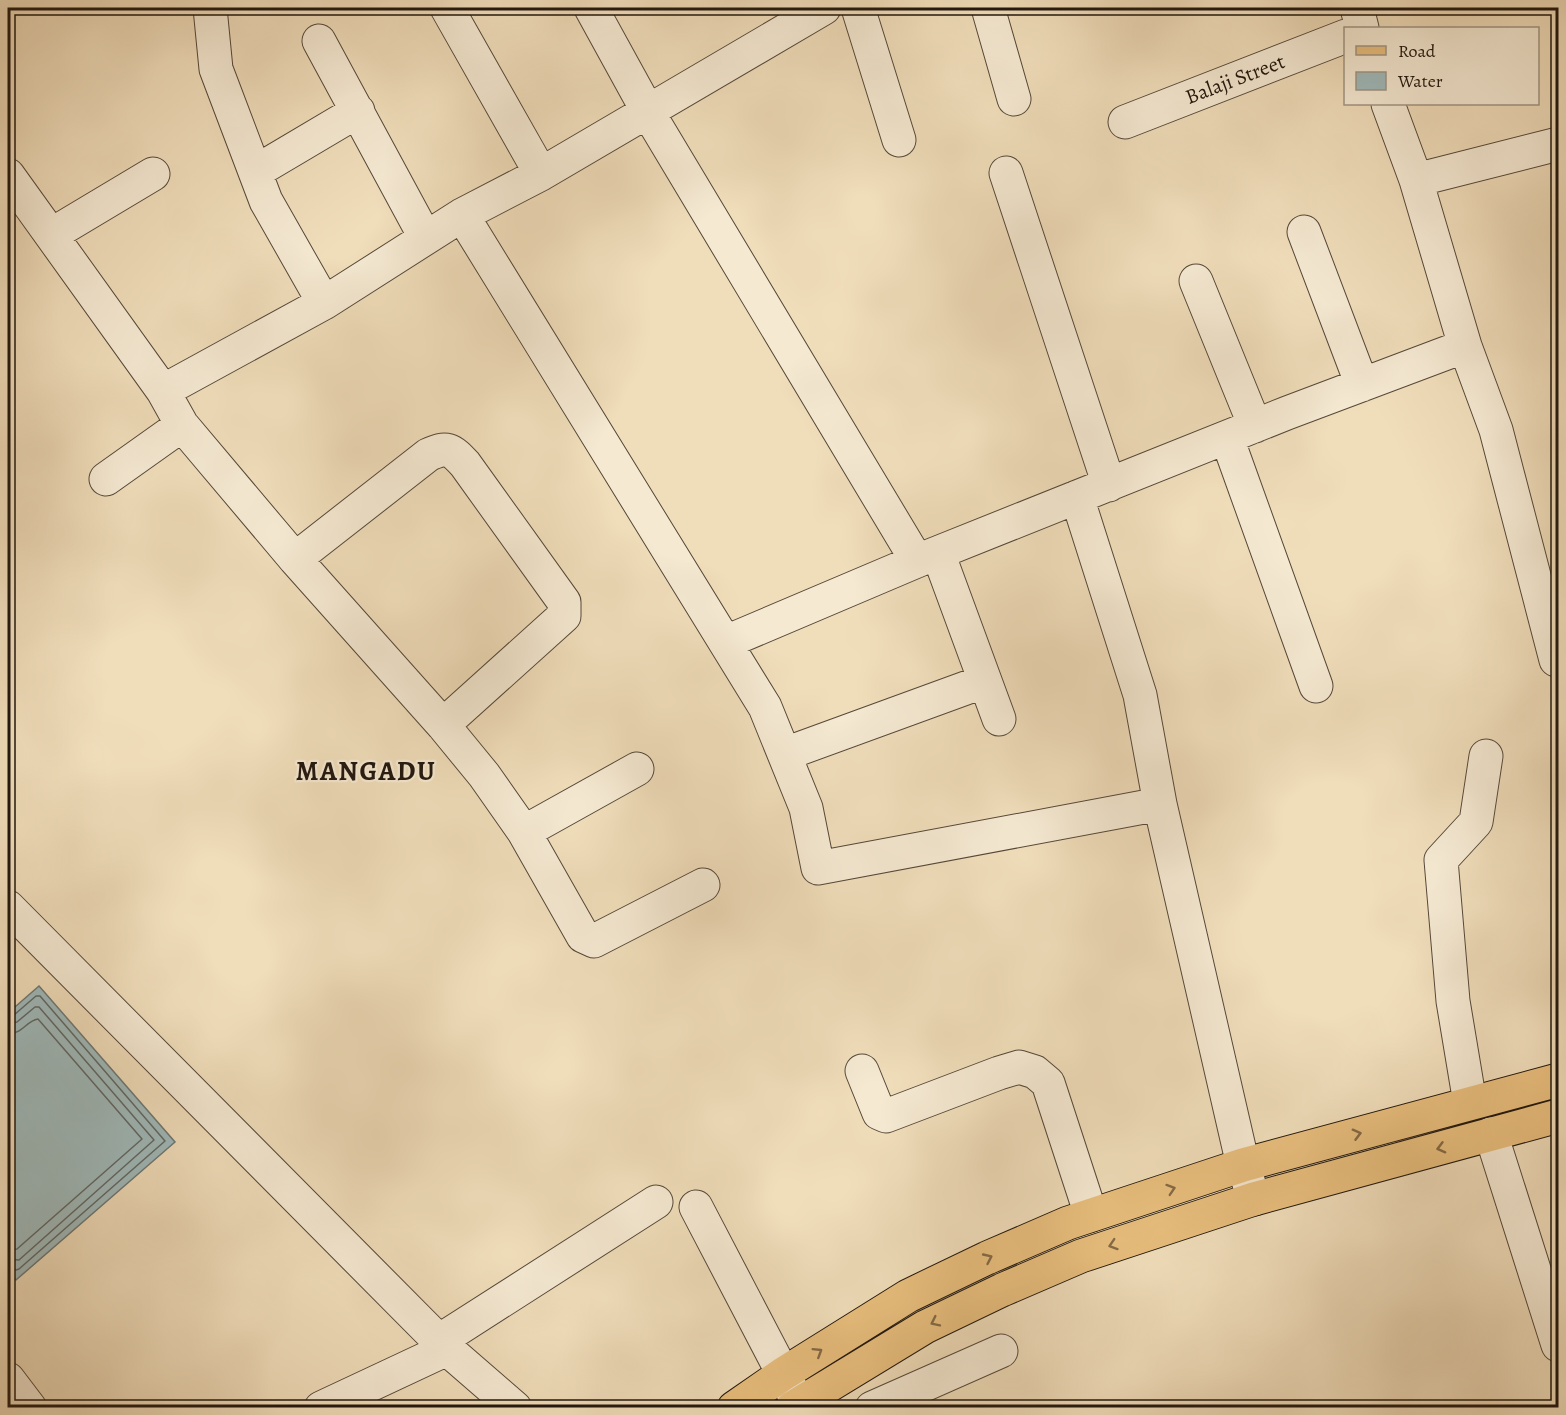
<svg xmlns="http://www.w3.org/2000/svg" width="1566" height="1415" font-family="Alegreya,serif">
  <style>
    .water { fill: #9fb9ba; stroke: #6d7875; stroke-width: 1.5 }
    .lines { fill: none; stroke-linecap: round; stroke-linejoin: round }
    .shore { stroke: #606864; stroke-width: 1.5 }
    .minor-casing { stroke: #554839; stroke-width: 35 }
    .major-casing { stroke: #21170e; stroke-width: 35 }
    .minor { stroke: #f5e9d2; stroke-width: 33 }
    .major { stroke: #e8be7d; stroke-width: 33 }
    .oneway { stroke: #846a46 }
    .labels { text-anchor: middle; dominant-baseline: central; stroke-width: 4.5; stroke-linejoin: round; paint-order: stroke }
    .street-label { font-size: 21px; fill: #21170e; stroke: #f5e9d2 }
    .district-label { font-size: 27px; font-weight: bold; letter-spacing: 1.5px; fill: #21170e; stroke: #f5e9d2 }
  </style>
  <rect width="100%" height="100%" fill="#f0ddba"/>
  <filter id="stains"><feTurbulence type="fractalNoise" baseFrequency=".00333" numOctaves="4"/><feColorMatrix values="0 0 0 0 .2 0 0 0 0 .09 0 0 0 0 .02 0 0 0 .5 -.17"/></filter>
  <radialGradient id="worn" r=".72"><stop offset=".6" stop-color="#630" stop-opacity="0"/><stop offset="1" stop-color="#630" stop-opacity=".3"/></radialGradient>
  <path class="water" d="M39,986L175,1142L16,1280L8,1269V1013Z"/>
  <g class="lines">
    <path class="shore" d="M8,1017L14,1015L36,996H40L165,1141L19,1269L16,1270L12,1267L8,1266
      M8,1024L17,1022L35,1007H39L154,1140L19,1260L8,1259
      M8,1034C24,1033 26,1021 38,1019L142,1139L17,1249L8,1250"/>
    <g class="minor-casing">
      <path id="minor" d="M210,8L216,69L266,201L324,303
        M447,8L541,174
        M591,8L652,119L917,561
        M858,8L899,140
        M988,8L1014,99
        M1357,8L1362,28
        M319,41L425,237
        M1388,104L1416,180L1558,144
        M1125,122L1346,36
        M255,172L358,111
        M1006,173L1109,485
        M8,175L163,391
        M1416,180L1465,346L1496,430L1556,660L1558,659
        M462,215L765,707L806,808L818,868L1160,804
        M1304,232L1362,385
        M51,235L153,174
        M1196,281L1255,426
        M182,425L295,559L443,725L484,775L524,832L583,936L594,941L703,885
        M1227,438L1316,686
        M106,479L182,425L163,391L324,303L462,215L541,174L824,8
        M1077,497L1140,695L1160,804L1243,1165L1254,1199
        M938,553L999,719
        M295,559L428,455C447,446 451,449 465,464L564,602V616L443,725
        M726,642L917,561L1287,413L1465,346
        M785,754L985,681
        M524,832L637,769
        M8,907L447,1349L515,1408
        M862,1071L879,1113L886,1116L999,1073L1019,1067L1035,1072L1048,1083L1091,1215
        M1470,1103L1453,1001L1441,860L1476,822L1486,756
        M1491,1134L1558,1345
        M696,1207L801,1408
        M439,1341L656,1202
        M8,1379L30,1408
        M321,1408L447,1349
        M872,1408L1001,1351"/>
    </g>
    <g class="major-casing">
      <path id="major" d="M734,1408L783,1374L908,1296L987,1258L1068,1223L1243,1165L1558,1080
        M792,1408L925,1327L1002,1290L1081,1256L1254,1199L1558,1116"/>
    </g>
    <use href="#minor" class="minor"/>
    <use href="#major" class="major"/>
  </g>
  <defs><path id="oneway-chevron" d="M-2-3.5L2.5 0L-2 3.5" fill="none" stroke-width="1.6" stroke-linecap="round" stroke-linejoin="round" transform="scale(1.5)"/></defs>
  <g class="oneway">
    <use href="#oneway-chevron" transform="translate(1357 1134) rotate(-15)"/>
    <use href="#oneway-chevron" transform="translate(1441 1148) rotate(165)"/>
    <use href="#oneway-chevron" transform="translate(1171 1189) rotate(-18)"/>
    <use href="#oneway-chevron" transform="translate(1113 1245) rotate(162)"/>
    <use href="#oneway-chevron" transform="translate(988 1258) rotate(-25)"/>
    <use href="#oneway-chevron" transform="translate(935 1322) rotate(154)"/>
    <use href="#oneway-chevron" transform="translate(818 1352) rotate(-32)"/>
  </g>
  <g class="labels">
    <g class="street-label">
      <text transform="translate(1235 79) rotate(-21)">Balaji Street</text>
    </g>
    <g class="district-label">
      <text x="366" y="771">MANGADU</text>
    </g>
  </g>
  <rect width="1566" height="1415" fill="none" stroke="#f0ddba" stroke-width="30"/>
  <rect x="9" y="9" width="1548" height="1397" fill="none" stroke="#21170e" stroke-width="3"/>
  <rect x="15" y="15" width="1536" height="1385" fill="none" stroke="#21170e" stroke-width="1.5"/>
  <rect x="1344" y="27" width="195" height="78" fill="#f5e9d2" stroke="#a09584" stroke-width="1.5"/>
  <rect x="1356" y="46" width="30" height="9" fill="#e8be7d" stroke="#a09584" stroke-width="1.5"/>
  <text x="1398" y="57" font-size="18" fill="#21170e">Road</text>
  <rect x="1356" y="72" width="30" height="18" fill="#9fb9ba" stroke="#a09584" stroke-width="1.5"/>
  <text x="1398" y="87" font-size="18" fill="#21170e">Water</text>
  <rect width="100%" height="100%" filter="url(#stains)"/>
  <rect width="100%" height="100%" fill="url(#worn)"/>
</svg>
